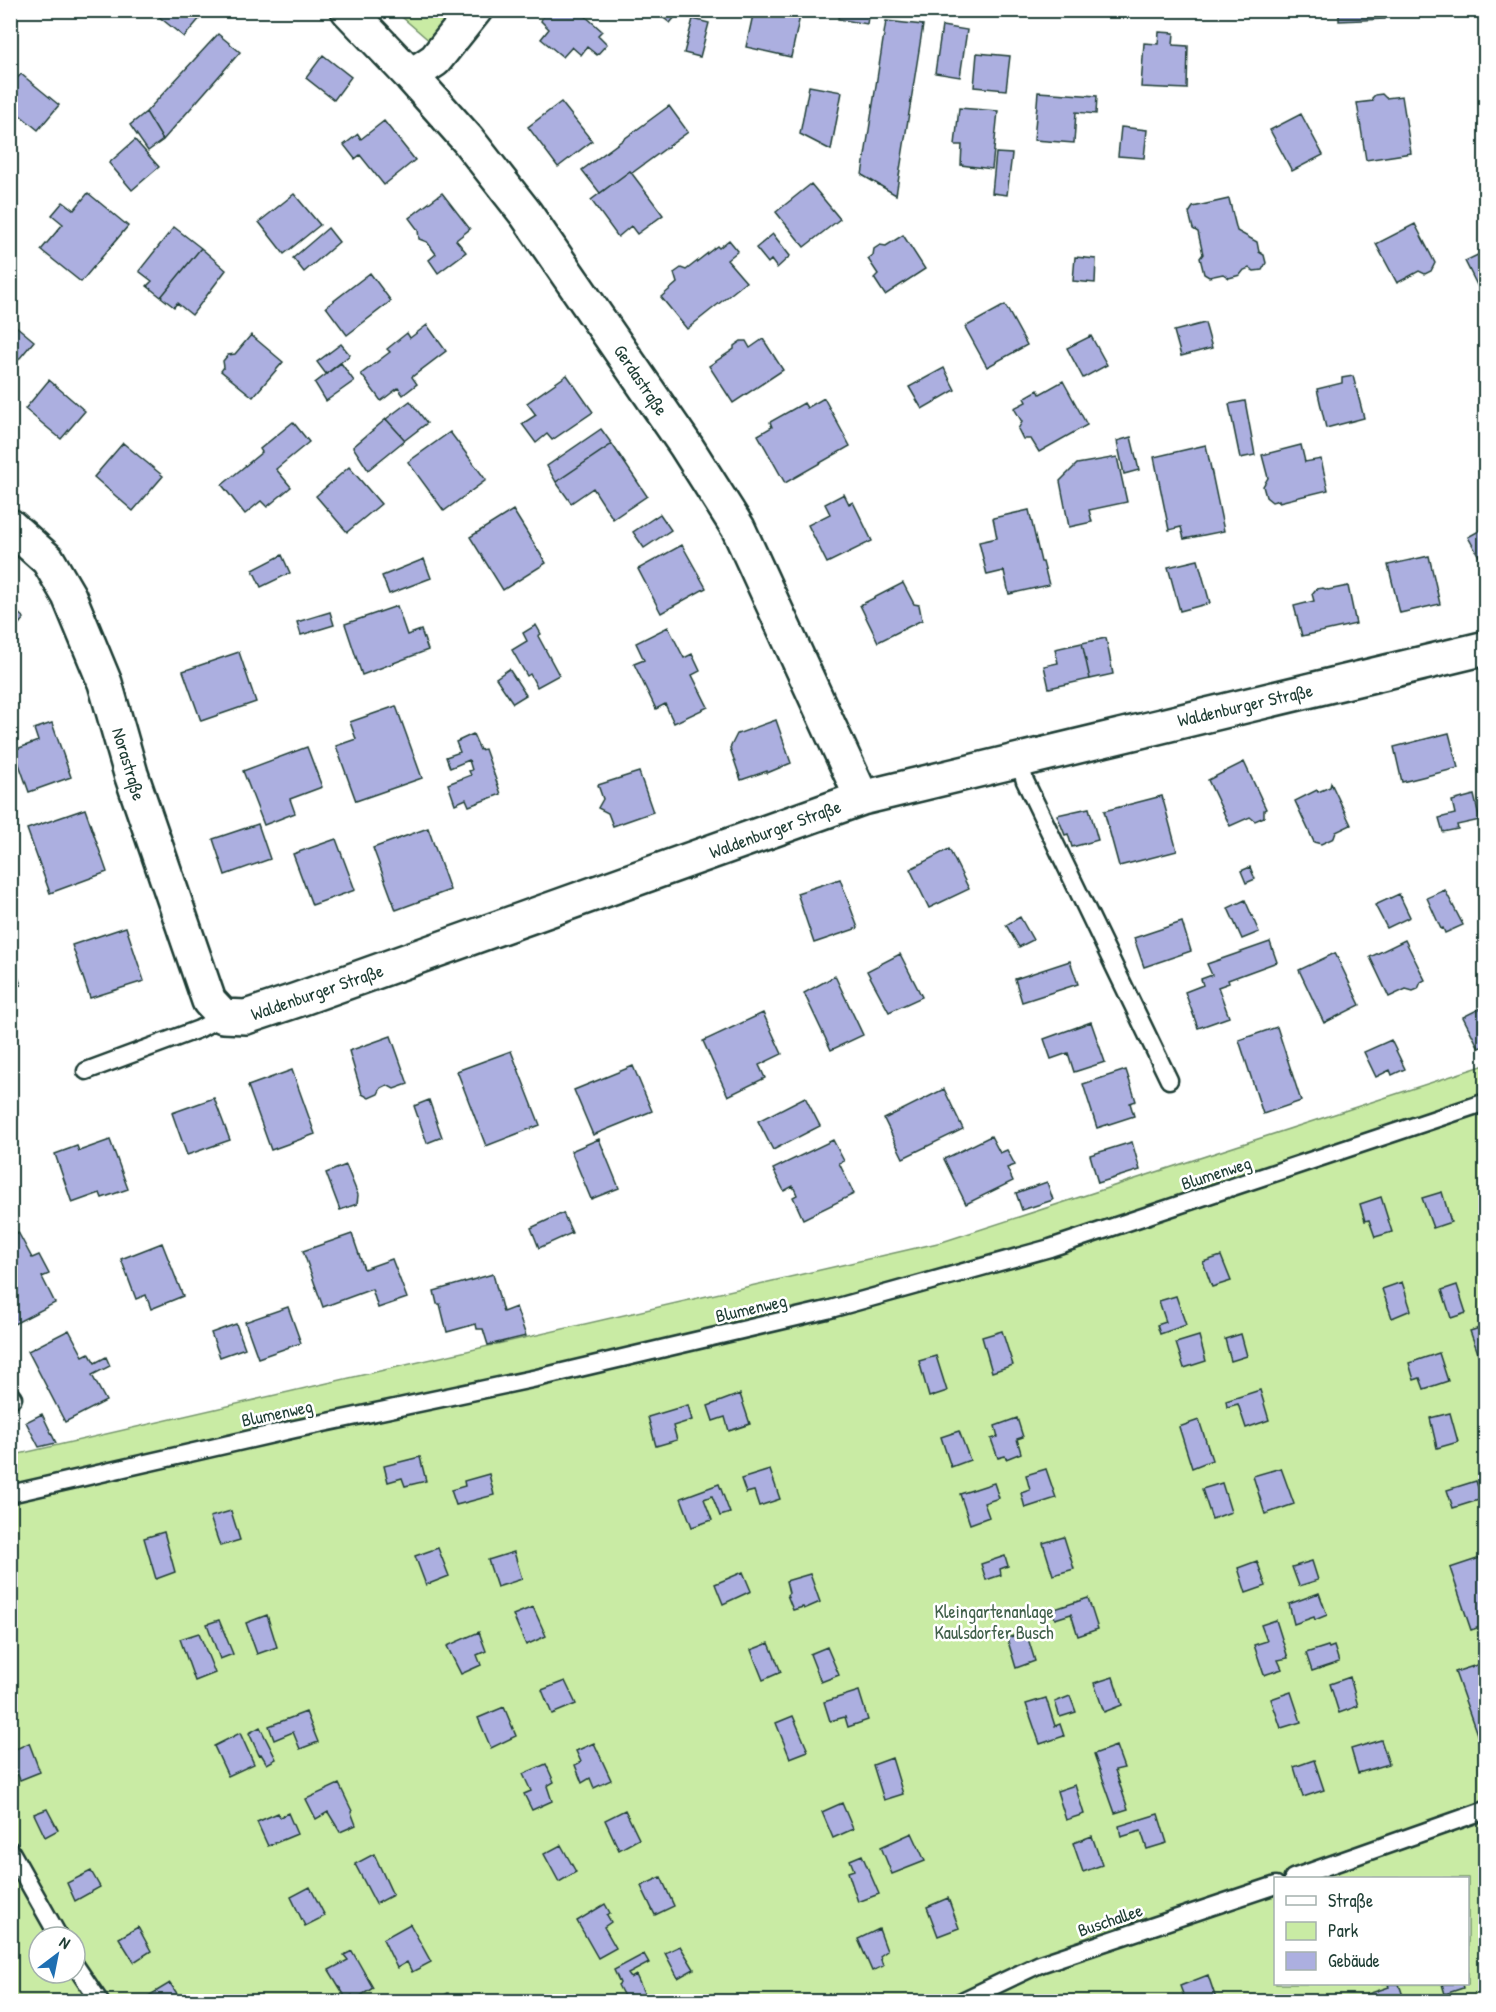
<svg xmlns="http://www.w3.org/2000/svg" width="1496" height="2012" font-family="'Patrick Hand',sans-serif">
  <style>
    .green { fill: #c9eba4; stroke: #74946c; stroke-width: 1.5; fill-rule: evenodd }
    .building { fill: #acafe0; stroke: #1f3d34; stroke-width: 1.5 }
    .lines { fill: none; stroke-linecap: round; stroke-linejoin: round }
    .service-casing { stroke: #1f3d34; stroke-width: 21 }
    .minor-casing { stroke: #1f3d34; stroke-width: 38 }
    .service { stroke: #fff; stroke-width: 16 }
    .minor { stroke: #fff; stroke-width: 33 }
    .labels { text-anchor: middle; dominant-baseline: central; stroke-width: 5; stroke-linejoin: round; paint-order: stroke }
    .street-label { font-size: 18px; fill: #1f3d34; stroke: #fff }
    .park-label { font-size: 18px; fill: #41604a; stroke: #fff }
  </style>
  <rect width="100%" height="100%" fill="#fff"/>
  <filter id="ink" filterUnits="userSpaceOnUse"><feTurbulence type="fractalNoise" baseFrequency=".0167" numOctaves="2"/><feDisplacementMap in="SourceGraphic" scale="12" xChannelSelector="R" yChannelSelector="G"/><feConvolveMatrix kernelMatrix="1 2 1 2 8 2 1 2 1" color-interpolation-filters="sRGB"/></filter>
  <g filter="url(#ink)">
    <path class="green" d="M395,11H458L432,43Z
      M1485,1065V2001H11L10,1456L942,1242ZM1276,1878H1468V1984H1276ZM39,1937H75V1973H39Z"/>
    <path class="building" d="M163,10H207L184,37L158,16Z
      M546,10H588L584,15L602,31L598,35L607,44L597,55L587,47L581,55L572,47L563,57L541,39L549,29L541,21Z
      M648,10H681L670,23L656,12L653,15Z
      M754,10H773L800,16L791,57L746,47Z
      M840,10H869L867,24L838,19Z
      M1339,10H1385V19L1339,21Z
      M693,19L709,23L700,57L684,53Z
      M886,21L923,25L896,195L862,175Z
      M942,26L967,30L960,77L935,73Z
      M1159,32L1174,33L1173,45L1188,46L1187,89L1141,87L1144,43L1158,44Z
      M218,34L240,52L163,140L146,112Z
      M977,53L1010,56L1006,90L974,87Z
      M323,55L351,77L334,100L306,78Z
      M21,74L59,105L38,130L10,107V86Z
      M809,86L842,92L831,150L800,134Z
      M1038,92L1097,96L1096,114L1076,112L1074,143L1034,140Z
      M1382,94L1386,98L1402,96L1411,153L1366,160L1357,103L1373,101L1372,98L1375,95Z
      M561,102L592,141L558,167L528,127Z
      M669,106L688,132L632,173L630,171L600,193L582,170Z
      M959,108L998,111L992,169L961,165L962,145H955Z
      M146,112L163,140L148,151L130,125Z
      M1301,114L1323,155L1292,171L1270,130Z
      M384,121L415,160L384,185L360,155L355,159L344,145L358,134L361,139Z
      M1121,127L1147,130L1144,158L1118,156Z
      M135,140L159,167L132,190L109,163Z
      M996,153L1012,154L1007,195L992,193Z
      M630,171L663,215L637,234L631,226L618,237L591,200Z
      M811,184L840,219L804,247L776,212Z
      M88,193L128,226L81,282L41,250L63,224L52,215L63,202L74,210Z
      M442,193L470,229L456,240L466,252L438,273L429,260L436,254L427,242L419,239L418,230L409,218Z
      M294,194L320,225L284,254L259,222Z
      M1229,199L1237,231L1257,242L1259,252L1264,255L1266,263L1262,270L1254,271L1249,268L1244,270L1240,275L1229,278L1223,274L1209,277L1204,274L1200,258L1203,254L1198,232L1193,229L1189,213L1193,207Z
      M1415,224L1435,263L1431,271L1425,274L1419,271L1397,283L1376,244Z
      M174,227L201,248L161,297L147,286L152,281L139,271Z
      M328,228L339,242L304,272L293,258Z
      M773,234L790,256L777,268L771,260L768,263L756,248Z
      M903,235L925,269L885,295L874,278L878,274L868,259L873,255L874,249L880,245L886,246Z
      M729,240L738,251L727,260L746,282L687,329L661,297L677,283L674,273L681,268L686,270L717,246L719,248Z
      M201,248L226,270L192,315L177,303L174,307L161,297Z
      M1486,251V293L1482,295L1465,261Z
      M1075,257L1096,259L1095,283L1073,281Z
      M370,273L391,301L347,335L326,307Z
      M1005,305L1027,345L987,367L965,327Z
      M10,321L34,341L10,370Z
      M1205,323L1212,348L1181,356L1174,331Z
      M427,325L446,351L412,377L417,384L403,395L398,388L381,401L361,374L390,352L387,349L407,333L410,338Z
      M251,335L283,362L253,397L221,371L224,367L223,361L228,355L235,354Z
      M1091,336L1107,365L1083,378L1067,348Z
      M763,339L783,370L733,403L709,366L734,349V346L741,341H746L750,348Z
      M341,344L350,355L326,374L317,362Z
      M341,363L354,381L326,401L315,383Z
      M944,368L955,390L922,409L909,387Z
      M567,375L593,412L552,440L547,434L536,443L522,424L536,415L527,403Z
      M1353,376L1364,418L1326,428L1317,389L1342,383V378Z
      M49,380L85,411L61,439L25,409Z
      M1063,381L1087,425L1039,452L1031,439H1023L1018,429L1022,422L1014,408L1026,402L1024,398L1038,390L1040,394Z
      M824,398L850,446L785,483L758,435L772,427L770,422L804,403L807,408Z
      M410,401L427,423L405,440L386,419Z
      M1245,401L1255,455L1240,458L1229,404Z
      M386,419L405,440L368,470L353,447Z
      M293,422L309,442L276,469L291,487L267,507L261,501L245,514L222,485L262,452L260,449Z
      M601,429L612,444L556,482L547,466Z
      M450,432L486,480L444,511L408,462Z
      M1131,437L1139,470L1124,474L1117,441Z
      M123,443L163,476L133,511L94,477Z
      M612,444L647,496L613,519L593,488L571,503L556,482Z
      M1206,445L1224,531L1184,539L1181,527L1169,530L1154,457Z
      M1301,445L1305,462L1321,459L1328,490L1279,502V500L1272,502L1266,497L1263,486L1268,478L1262,455Z
      M1117,457L1127,502L1089,510L1092,522L1069,527L1060,481L1077,464Z
      M349,467L381,504L347,532L316,496Z
      M844,494L849,504L853,502L872,541L827,563L808,525L830,514L825,504Z
      M513,510L546,563L503,590L470,537Z
      M1029,510L1041,562H1043L1049,585L1009,594L1004,571L987,575L979,542L997,538L993,518Z
      M660,514L671,530L644,548L633,532Z
      M1486,527V569L1468,537Z
      M682,545L706,588L661,613L638,569Z
      M282,555L290,573L261,587L253,570Z
      M1429,556L1440,604L1400,613L1388,565Z
      M424,559L431,578L389,594L382,576Z
      M1198,560L1210,603L1180,611L1168,567Z
      M903,583L914,604L919,605L922,620L878,642L860,605Z
      M1348,586L1356,624L1302,636L1294,606L1314,601L1312,594L1316,589L1323,588L1328,590Z
      M10,606L24,618L14,630L15,636L10,642Z
      M397,606L407,635L421,630L428,650L362,675L345,624Z
      M330,612L334,625L301,635L297,622Z
      M536,625L541,634L538,636L559,675L537,687L530,674L527,676L512,650L527,641L523,633Z
      M668,627L684,658L692,654L700,671L692,675L708,707L674,723L665,704L656,709L634,664L644,660L636,643Z
      M1106,638L1113,674L1090,679L1082,643Z
      M1082,643L1090,679L1049,688L1044,666L1058,663L1055,649Z
      M239,652L256,702L201,721L183,671Z
      M509,669L526,695L513,703L496,678Z
      M396,706L422,778L356,801L336,746L356,739L350,722Z
      M776,720L791,763L767,773V771L741,780L730,748L737,734Z
      M52,723L71,777L29,792L14,750L38,741L34,729Z
      M1449,733L1458,768L1402,782L1394,747Z
      M473,734L480,750L485,749L501,794L469,806L466,799L455,804L448,784L471,775L469,771L472,770L469,760L450,768L446,757L460,752L456,742Z
      M307,747L322,787L290,799L295,813L264,825L243,771Z
      M1244,762L1266,809L1264,810V817L1255,821L1250,817L1230,826L1208,780Z
      M639,772L653,812L613,826L608,813L598,808L603,799L598,785Z
      M1331,783L1351,825L1336,832L1334,838L1321,844L1314,842L1295,801L1317,790L1318,792L1330,787Z
      M1474,795L1480,820L1457,825L1458,829L1443,832L1439,818L1455,814L1452,801Z
      M1162,796L1177,851L1119,866L1104,811Z
      M1089,808L1098,840L1072,847L1068,834L1065,835L1057,815Z
      M85,809L107,872L50,893L27,829Z
      M258,824L270,859L225,875L213,839Z
      M428,828L450,890L396,910L373,848Z
      M336,839L355,890L312,905L293,854Z
      M949,849L969,889L929,908L910,869Z
      M1250,867L1255,879L1246,883L1241,871Z
      M840,879L858,928L814,943L797,893Z
      M1445,890L1463,925L1445,933L1443,928L1441,929L1427,898Z
      M1399,894L1410,917L1387,928L1375,905Z
      M1245,900L1259,932L1242,939L1228,908Z
      M1020,917L1033,940L1019,947L1006,925Z
      M1182,922L1191,951L1144,967L1134,938Z
      M126,927L144,981L90,998L72,945Z
      M1405,940L1425,980L1421,982L1418,989L1413,991L1406,989L1389,997L1370,957Z
      M1270,942L1277,962L1228,980L1229,983L1218,987L1229,1017L1198,1028L1185,992L1203,985L1201,979L1212,975L1207,964Z
      M1335,953L1360,1005L1324,1023L1299,970Z
      M900,954L922,997L889,1012L867,971Z
      M10,955L21,985L10,988Z
      M1070,961L1078,984L1022,1002L1015,979Z
      M835,976L863,1035L831,1050L804,993Z
      M1485,1006L1486,1045L1479,1048L1463,1017Z
      M763,1013L782,1054L759,1065L765,1078L728,1096L703,1041Z
      M1091,1022L1105,1062L1074,1072L1068,1053L1051,1059L1044,1039Z
      M1277,1027L1301,1101L1263,1114L1239,1040Z
      M391,1036L408,1084L394,1089L387,1085L381,1088L378,1094L369,1098L362,1094L349,1051Z
      M1391,1040L1405,1069L1392,1075L1390,1070L1376,1077L1364,1052Z
      M511,1051L540,1125L486,1146L457,1071Z
      M633,1066L652,1111L593,1135L574,1090Z
      M292,1070L315,1134L271,1150L248,1086Z
      M1126,1070L1136,1101L1130,1103L1134,1116L1097,1128L1083,1084Z
      M944,1089L963,1129L903,1158L884,1119Z
      M805,1097L820,1126L773,1150L758,1121Z
      M214,1098L230,1140L187,1155L172,1113Z
      M429,1100L442,1137L427,1143L414,1106Z
      M991,1136L1000,1153L1007,1150L1015,1165L1007,1168L1013,1181L966,1204L944,1159Z
      M599,1139L619,1188L591,1199L571,1151Z
      M110,1140L128,1189L102,1198L100,1193L72,1203L55,1154L77,1146L79,1151Z
      M833,1140L844,1161L839,1163L854,1194L803,1219L793,1197L797,1195L793,1186L784,1191L773,1169Z
      M1132,1142L1140,1170L1098,1183L1090,1155Z
      M346,1165L358,1195L357,1204L340,1210L326,1173Z
      M1047,1182L1053,1200L1022,1210L1016,1193Z
      M1442,1192L1451,1222L1433,1228L1422,1198Z
      M1381,1197L1392,1232L1375,1237L1369,1220L1365,1221L1360,1204Z
      M563,1213L572,1233L539,1248L531,1228Z
      M18,1232L32,1258L39,1255L49,1274L42,1277L55,1303L14,1324L10,1317V1236Z
      M352,1234L364,1269L392,1259L407,1298L378,1308L372,1289L323,1307L303,1251Z
      M162,1243L183,1296L151,1309L146,1295L136,1299L121,1259Z
      M1221,1256L1231,1281L1212,1287L1203,1262Z
      M493,1274L503,1312L516,1307L526,1336L488,1345L483,1329H477L476,1324L447,1332L440,1304H437L434,1291Z
      M1402,1282L1411,1310L1392,1318L1382,1289Z
      M1457,1285L1466,1313L1451,1318L1442,1290Z
      M1176,1296L1186,1325L1160,1334L1157,1325L1166,1322L1159,1301Z
      M288,1307L301,1343L258,1358L245,1322Z
      M236,1324L245,1348L220,1357L211,1333Z
      M1486,1326V1359L1481,1361L1470,1331Z
      M69,1330L83,1356L89,1353L95,1363L106,1357L110,1366L92,1375L106,1401L65,1422L28,1351Z
      M1002,1331L1013,1365L992,1372L982,1337Z
      M1241,1334L1247,1356L1231,1361L1225,1339Z
      M1199,1336L1206,1361L1184,1368L1176,1343Z
      M1439,1353L1448,1381L1424,1389L1420,1378L1414,1380L1409,1363Z
      M936,1356L947,1391L929,1397L919,1361Z
      M1260,1390L1269,1420L1246,1428L1238,1404L1227,1407L1226,1401Z
      M740,1394L750,1424L729,1431L725,1417L713,1421L708,1406Z
      M688,1405L692,1420L673,1426L677,1440L656,1446L648,1417Z
      M1450,1413L1458,1442L1437,1448L1430,1418Z
      M42,1414L56,1443L39,1447L26,1422Z
      M1017,1418L1023,1437L1017,1439L1021,1453L1006,1459L1005,1456L998,1458L991,1439L998,1437L995,1426Z
      M1199,1420L1212,1460L1192,1468L1179,1427Z
      M959,1431L970,1460L951,1467L941,1437Z
      M420,1457L426,1481L405,1486L402,1478L388,1482L384,1466Z
      M1281,1468L1294,1504L1265,1514L1253,1476Z
      M1046,1469L1056,1498L1025,1508L1021,1493L1030,1490L1026,1475Z
      M770,1470L780,1499L759,1506L754,1491L746,1493L741,1479Z
      M489,1474L494,1495L456,1505L451,1490L465,1486L464,1481Z
      M1476,1481L1482,1499L1453,1508L1447,1490Z
      M994,1483L999,1498L984,1503L989,1517L970,1524L960,1494Z
      M1222,1483L1231,1512L1212,1519L1202,1489Z
      M719,1484L730,1513L720,1516L712,1496L704,1499L712,1520L692,1527L681,1498Z
      M231,1511L240,1540L220,1546L210,1517Z
      M164,1532L175,1572L156,1579L144,1538Z
      M1064,1537L1074,1569L1053,1575L1043,1543Z
      M438,1548L449,1576L426,1585L415,1556Z
      M514,1552L522,1579L497,1587L488,1560Z
      M1005,1556L1008,1566L1000,1569L1001,1575L986,1580L981,1564Z
      M1486,1556V1625L1471,1630L1450,1568Z
      M1257,1561L1266,1586L1246,1593L1238,1568Z
      M1312,1561L1318,1580L1299,1586L1292,1567Z
      M743,1572L751,1591L723,1604L715,1584Z
      M810,1574L820,1602L804,1609L803,1607L793,1610L787,1595L789,1593L786,1581Z
      M1319,1593L1327,1615L1315,1620L1314,1617L1294,1624L1289,1604Z
      M1088,1598L1098,1629L1078,1636L1071,1614L1055,1619L1052,1610Z
      M533,1607L546,1636L526,1645L513,1615Z
      M267,1615L277,1647L257,1654L246,1623Z
      M219,1620L233,1654L220,1659L207,1624Z
      M1276,1620L1288,1658L1278,1660L1282,1669L1264,1675L1254,1645L1267,1641L1261,1625Z
      M479,1632L486,1651L477,1655L481,1665L461,1674L447,1646Z
      M1026,1632L1035,1661L1016,1668L1007,1638Z
      M199,1633L215,1673L195,1681L180,1639Z
      M769,1643L781,1672L763,1680L751,1650Z
      M1328,1646L1329,1648L1334,1646L1339,1662L1312,1671L1306,1653Z
      M827,1647L839,1675L821,1682L810,1654Z
      M1480,1664L1486,1680L1485,1757L1455,1672Z
      M1113,1677L1122,1705L1104,1712L1094,1683Z
      M1350,1677L1358,1706L1339,1713L1330,1684Z
      M565,1681L576,1704L552,1714L542,1690Z
      M859,1691L868,1720L848,1727L845,1717L830,1721L824,1702Z
      M1291,1692L1301,1722L1281,1728L1271,1699Z
      M1070,1696L1076,1712L1060,1717L1055,1702Z
      M1046,1698L1055,1726L1060,1724L1064,1736L1040,1744L1026,1704Z
      M504,1707L516,1736L491,1748L478,1718Z
      M306,1712L318,1742L300,1749L293,1732L274,1740L269,1726Z
      M793,1716L808,1751L790,1758L776,1723Z
      M260,1727L276,1759L267,1764L261,1754L259,1755L249,1733Z
      M240,1733L254,1764L228,1776L214,1746Z
      M10,1734L16,1749L29,1743L40,1772L20,1780L10,1757Z
      M1381,1740L1389,1764L1358,1773L1351,1749Z
      M594,1743L611,1780L594,1788L590,1778L582,1783L575,1765L581,1762L576,1751Z
      M1116,1746L1124,1768L1115,1770L1128,1809L1115,1813L1094,1754Z
      M892,1758L903,1794L884,1800L873,1765Z
      M1314,1760L1324,1790L1303,1797L1294,1767Z
      M546,1764L554,1782L547,1786L552,1801L532,1810L524,1794L531,1791L523,1774Z
      M339,1784L352,1811L351,1812L356,1825L340,1832L328,1812L316,1819L306,1799Z
      M1075,1785L1084,1814L1066,1820L1057,1791Z
      M842,1803L853,1829L833,1838L822,1812Z
      M47,1809L58,1830L45,1837L34,1814Z
      M625,1810L639,1839L619,1850L605,1820Z
      M278,1813L280,1817L288,1813L297,1834L268,1846L257,1822Z
      M1158,1814L1167,1843L1147,1849L1141,1831L1121,1837L1119,1826Z
      M912,1833L925,1861L892,1874L881,1847Z
      M1092,1836L1102,1865L1083,1872L1073,1843Z
      M561,1845L576,1872L559,1882L544,1854Z
      M374,1854L393,1895L376,1904L355,1864Z
      M862,1855L879,1894L858,1902L848,1872L854,1870L850,1860Z
      M91,1871L100,1887L75,1901L67,1883Z
      M661,1877L674,1906L655,1915L641,1886Z
      M310,1887L325,1916L305,1926L291,1897Z
      M948,1898L959,1928L938,1936L927,1907Z
      M605,1904L610,1913L607,1915L611,1922L604,1927L616,1948L598,1958L577,1921Z
      M410,1924L431,1962L412,1972L407,1962L397,1968L383,1939Z
      M138,1927L151,1951L134,1962L119,1938Z
      M879,1929L887,1951L880,1956L883,1966L872,1971L858,1939Z
      M680,1946L694,1969L678,1978L665,1953Z
      M352,1951L373,1988L354,2000L352,1995L346,1998L329,1970L348,1960L344,1955Z
      M644,1954L649,1963L628,1974L631,1978L636,1975L648,2002H627L618,1985L620,1983L614,1970Z
      M1208,1975L1217,2002H1186L1180,1986Z
      M170,1983L178,1995L176,1996L178,2002H147L145,1998Z
      M1388,1984H1399L1405,2002H1371L1368,1994L1389,1987Z
      M1442,1984H1462L1463,1988L1445,1994Z
      M448,1993L453,2002H432Z"/>
    <g class="lines">
      <g class="service-casing">
        <path id="service" d="M1019,760L1025,781L1169,1080
          M86,1071L199,1029L223,1016
          M10,1394L13,1398
          M10,1494L295,1429L537,1378L827,1310L1050,1248L1486,1102
          M10,1850L59,1937
          M1293,1878L1486,1810
          M75,1965L100,2002
          M960,2002L1040,1964L1276,1885"/>
      </g>
      <g class="minor-casing">
        <path id="minor" d="M348,10L411,76L468,140L526,214L686,446L738,528L862,798
          M411,76L435,60L475,10
          M10,526L48,560L69,596L105,683L131,774L209,1001L223,1016L246,1017L297,1000L862,798L1486,648"/>
      </g>
      <use href="#service" class="service"/>
      <use href="#minor" class="minor"/>
    </g>
  </g>
  <g class="labels">
    <g class="street-label">
      <text transform="translate(641 380) rotate(56)">Gerdastraße</text>
      <text transform="translate(1245 705) rotate(-13)">Waldenburger Straße</text>
      <text transform="translate(129 764) rotate(73)">Norastraße</text>
      <text transform="translate(775 829) rotate(-20)">Waldenburger Straße</text>
      <text transform="translate(317 992) rotate(-19)">Waldenburger Straße</text>
      <text transform="translate(1216 1173) rotate(-18)">Blumenweg</text>
      <text transform="translate(751 1308) rotate(-13)">Blumenweg</text>
      <text transform="translate(277 1413) rotate(-12)">Blumenweg</text>
      <text transform="translate(1110 1920) rotate(-19)">Buschallee</text>
    </g>
    <g class="park-label">
      <text x="994" y="1611">Kleingartenanlage<tspan x="994" dy="21">Kaulsdorfer Busch</tspan></text>
    </g>
  </g>
  <rect width="1496" height="2012" fill="none" stroke="#fff" stroke-width="36"/>
  <rect x="18" y="18" width="1460" height="1976" fill="none" stroke="#1f3d34" stroke-width="2" filter="url(#ink)"/>
  <rect x="1274" y="1877" width="195" height="108" fill="#ffffff" stroke="#a5b1ae" stroke-width="1.5"/>
  <rect x="1286" y="1896" width="30" height="9" fill="#ffffff" stroke="#a5b1ae" stroke-width="1.5"/>
  <text x="1328" y="1907" font-size="18" fill="#1f3d34">Straße</text>
  <rect x="1286" y="1922" width="30" height="18" fill="#c9eba4" stroke="#a5b1ae" stroke-width="1.5"/>
  <text x="1328" y="1937" font-size="18" fill="#1f3d34">Park</text>
  <rect x="1286" y="1952" width="30" height="18" fill="#acafe0" stroke="#a5b1ae" stroke-width="1.5"/>
  <text x="1328" y="1967" font-size="18" fill="#1f3d34">Gebäude</text>
  <g transform="translate(57 1955) rotate(32)"><circle r="28" fill="#ffffff" stroke="#a5b1ae" stroke-width="1.5"/>
  <path d="M0-4.5L10 22L0 15L-10 22Z" fill="#1f6fb2"/>
  <text y="-9" font-size="16" font-weight="bold" text-anchor="middle" fill="#1f3d34">N</text>
  </g>
</svg>
